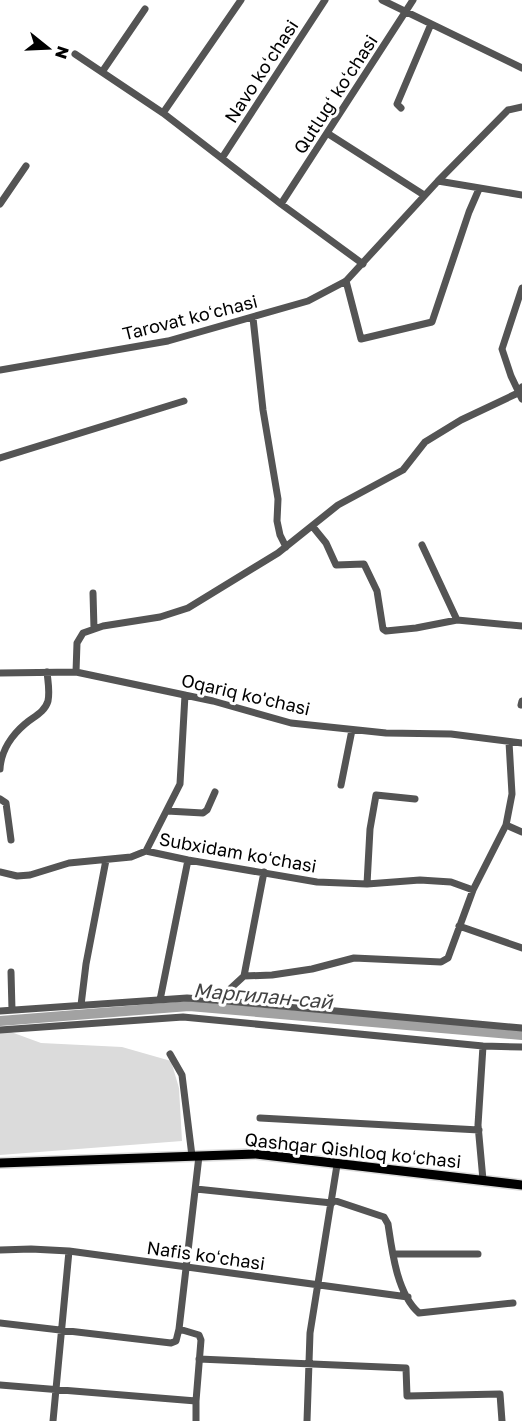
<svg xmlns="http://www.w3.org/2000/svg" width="522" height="1421" font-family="'Golos Text',sans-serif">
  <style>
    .green { fill: #dbdbdb }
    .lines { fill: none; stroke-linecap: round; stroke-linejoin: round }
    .river { stroke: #a2a2a2; stroke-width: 10 }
    .major-casing { stroke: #dbdbdb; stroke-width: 12 }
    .minor { stroke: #545454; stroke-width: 7 }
    .major { stroke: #000; stroke-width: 9 }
    .labels { text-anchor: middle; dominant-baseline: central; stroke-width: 6; stroke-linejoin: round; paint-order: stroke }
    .street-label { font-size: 18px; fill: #000; stroke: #fff }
    .water-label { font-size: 20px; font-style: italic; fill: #434343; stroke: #fff }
  </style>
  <rect width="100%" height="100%" fill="#fff"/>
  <path class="green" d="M11,1032L41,1043L122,1047L171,1061L179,1088L182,1141L0,1155V1033Z"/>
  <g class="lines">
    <path class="river" d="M0,1021L189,1006L522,1035"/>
    <g class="major-casing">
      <path id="major" d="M0,1163L256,1154L522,1185"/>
    </g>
    <path class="minor" d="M382,0L522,68
      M75,54L163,113L281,204L363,264
      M102,72L145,9
      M401,108L397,104L431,24
      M163,113L241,0
      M327,133L424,195
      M222,158L325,0
      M438,181L508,110L522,107
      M0,204L26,166
      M281,204L413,0
      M346,281L361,339L432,322L469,212L479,189
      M522,288L502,349L511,376L522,399
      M253,318L263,410L278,499L277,521L280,535L286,547
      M0,370L168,341L308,301L346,281L438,181L522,195
      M0,458L184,401
      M313,527L326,543L336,565L364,564L377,591L383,629L386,631L416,628L457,620L522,626
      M422,545L457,620
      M93,593L94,629
      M76,672L77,643L83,633L103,626L160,617L188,608L278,553L338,505L403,470L425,442L461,420L518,393L522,387
      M0,673L76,672L213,701L291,723L386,733L451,734L522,743
      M521,705L522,701
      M0,769C1,751 12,735 25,724C33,717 45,712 48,701C50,691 48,682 47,672
      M341,785L352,730
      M0,799L6,803L11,840
      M167,811L203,813L207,810L215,792
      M506,825L522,832
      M146,851L180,784L185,695
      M0,872L17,876L30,875L69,863L131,857L146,851L188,860L317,882L367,884L420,880L451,882L473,890
      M367,884L370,829L376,795L415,799
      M459,926L522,948
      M11,972L12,1010
      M244,976L272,975L312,969L354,958L441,962L448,958L473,890L506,825L512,794L509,742
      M160,1000L188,860
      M226,1001L522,1028
      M81,1005L86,964L106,860
      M0,1011L187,998L226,1001L231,988L244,976L264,872
      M0,1030L183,1017L483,1046L522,1047
      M483,1046L478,1125L483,1180
      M170,1054L182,1075L192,1156
      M260,1118L479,1130
      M196,1189L332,1203
      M333,1200L384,1217L388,1224C392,1251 397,1294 419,1313L513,1303
      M0,1250L31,1249L69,1251L408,1297
      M393,1254H478
      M0,1323L171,1343L176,1341L179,1329L199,1156
      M179,1329L199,1335L201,1340L196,1401V1421
      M199,1359L406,1368L407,1396L500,1394L502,1421
      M0,1385L196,1401
      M53,1421L69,1251
      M307,1421L310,1333L337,1165"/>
    <use href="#major" class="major"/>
  </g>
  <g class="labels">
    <g class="street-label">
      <text transform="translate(261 71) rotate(-57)">Navo koʻchasi</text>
      <text transform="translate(335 94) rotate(-57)">Qutlugʻ koʻchasi</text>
      <text transform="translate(190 317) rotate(-14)">Tarovat koʻchasi</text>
      <text transform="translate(246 694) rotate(13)">Oqariq ko'chasi</text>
      <text transform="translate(238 852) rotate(10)">Subxidam koʻchasi</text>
      <text transform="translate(353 1150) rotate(6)">Qashqar Qishloq koʻchasi</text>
      <text transform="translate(206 1255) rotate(8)">Nafis koʻchasi</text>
    </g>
    <g class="water-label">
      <text transform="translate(263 995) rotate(5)">Маргилан-сай</text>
    </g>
  </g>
  <g transform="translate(48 48) rotate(108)" stroke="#ffffff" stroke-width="4.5" paint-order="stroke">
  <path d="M0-4.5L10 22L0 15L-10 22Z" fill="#000000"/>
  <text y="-9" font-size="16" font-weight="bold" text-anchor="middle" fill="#000000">N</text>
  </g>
</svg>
